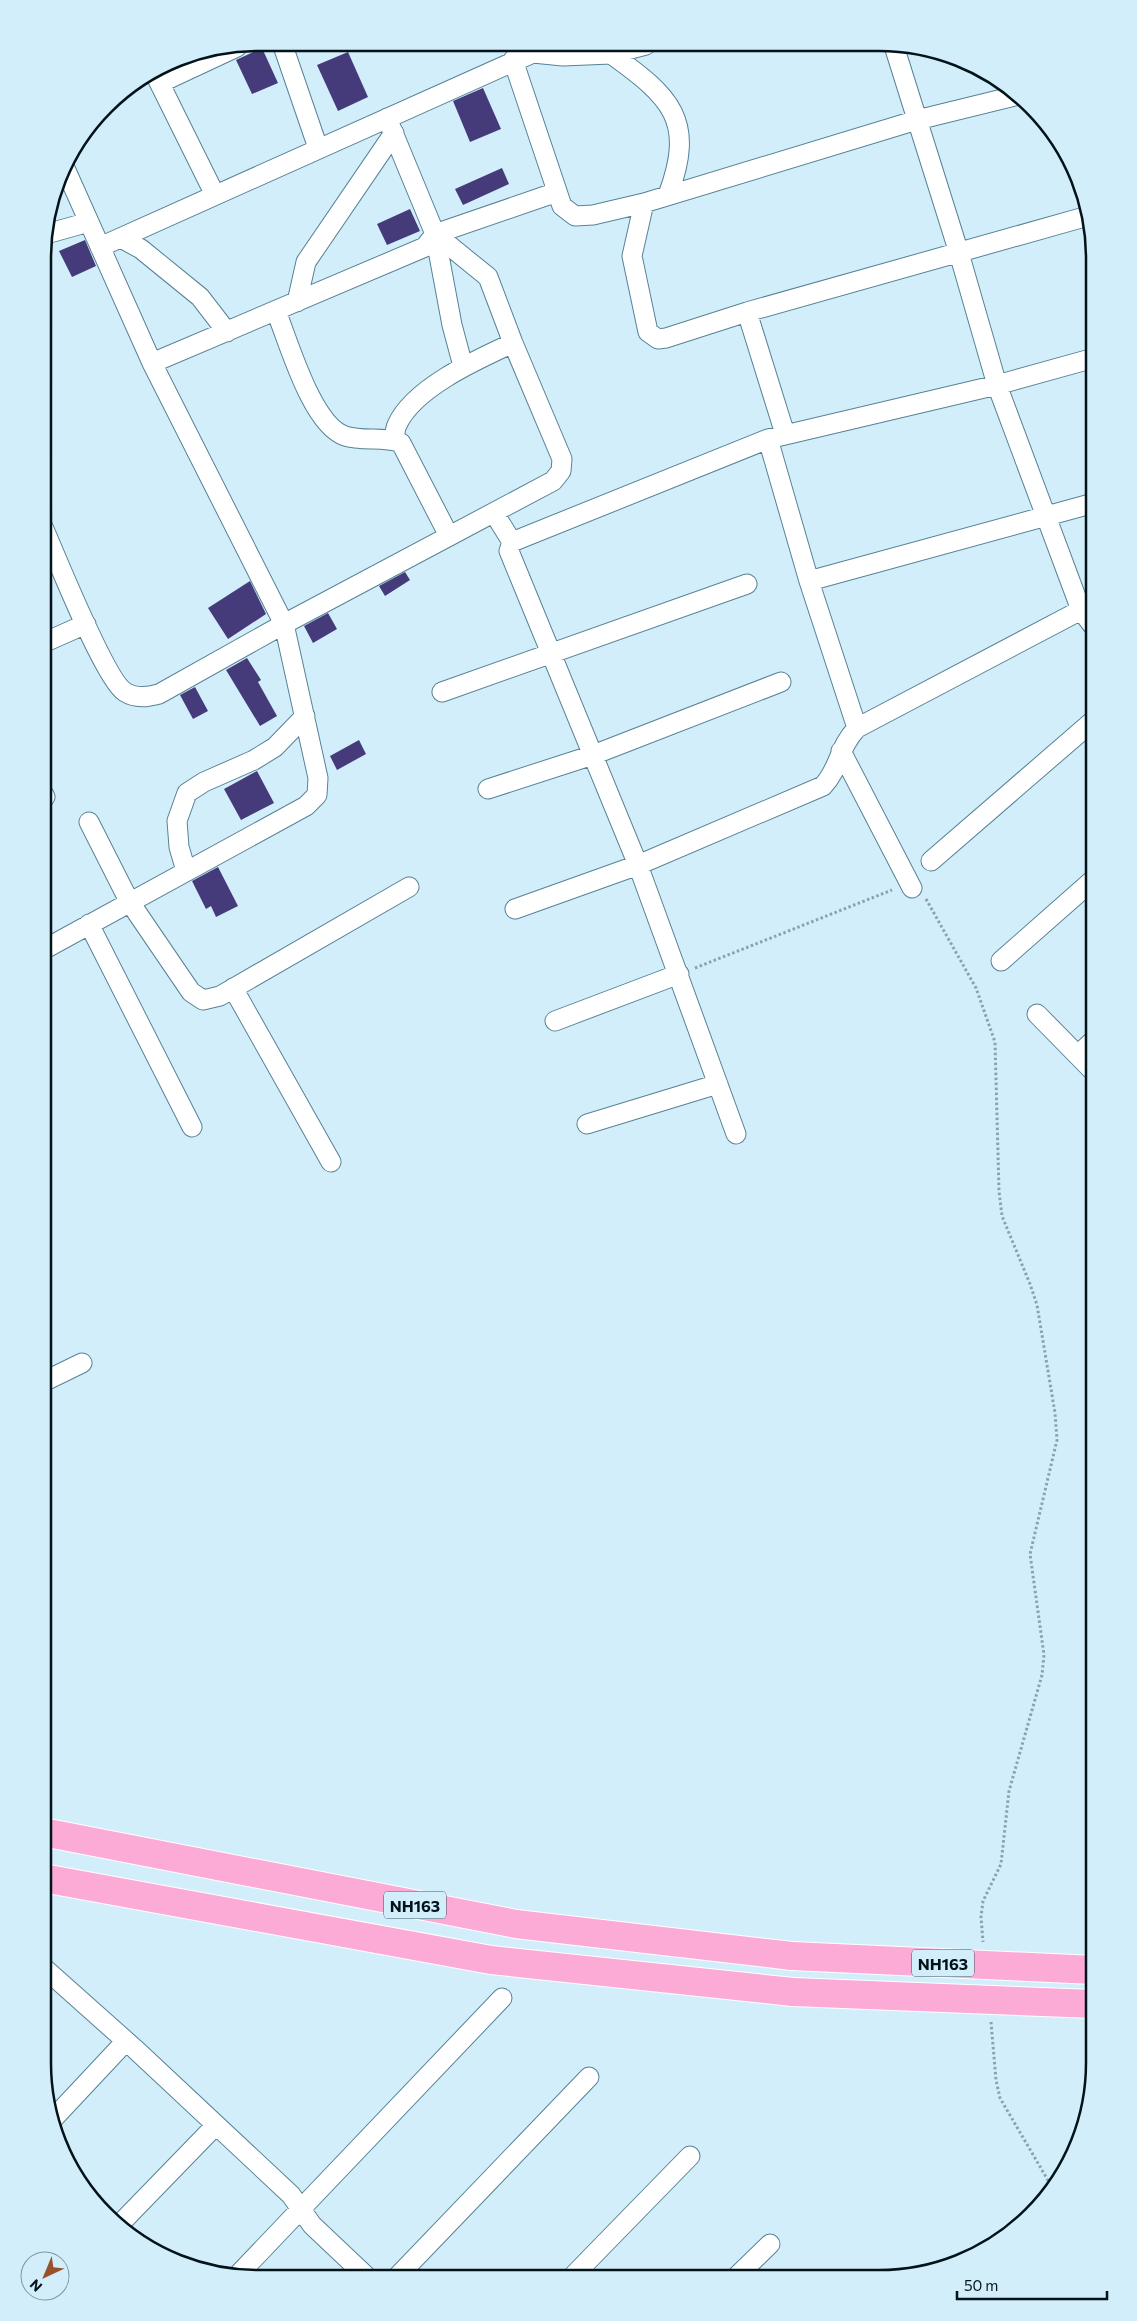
<svg xmlns="http://www.w3.org/2000/svg" width="1137" height="2321" font-family="Commissioner,sans-serif">
  <style>
    .building { fill: #453b7b }
    .lines { fill: none; stroke-linecap: round; stroke-linejoin: round }
    .minor-casing { stroke: #578295; stroke-width: 21 }
    .trunk-casing { stroke: #fff; stroke-width: 30 }
    .path { stroke: #8ba2ad; stroke-width: 3; stroke-dasharray: 2.5 2.5; stroke-linecap: butt }
    .minor { stroke: #fff; stroke-width: 19 }
    .trunk { stroke: #fcaad6; stroke-width: 28 }
    .trunk-bridge-casing { stroke: #fff; stroke-width: 30; stroke-linecap: butt }
    .trunk-bridge { stroke: #fcaad6; stroke-width: 28 }
    .labels { text-anchor: middle; dominant-baseline: central; stroke-width: 5; stroke-linejoin: round; paint-order: stroke }
    .shield { fill: #d3eefb; stroke: #41555e; stroke-width: 1 }
    .shield-label { font-size: 16px; font-weight: bold; fill: #03131a }
    .rim { fill: none; stroke: #03131a; stroke-width: 2.5 }
  </style>
  <rect width="100%" height="100%" fill="#d3eefb"/>
  <path class="building" d="M262,48L278,83L252,94L236,60Z
    M348,52L368,97L338,111L317,65Z
    M483,88L501,129L470,142L453,101Z
    M502,168L509,184L463,205L455,189Z
    M410,209L420,231L387,245L377,224Z
    M85,240L96,266L72,277L59,251Z
    M405,572L410,580L385,596L379,586Z
    M250,581L266,614L228,639L208,608Z
    M328,613L337,629L313,643L304,626Z
    M247,658L261,680L258,682L277,716L260,726L226,670Z
    M195,687L208,711L193,719L180,695Z
    M359,740L366,754L337,770L330,756Z
    M257,771L274,803L241,820L224,789Z
    M218,867L238,906L216,917L211,906L206,909L192,881Z"/>
  <g class="lines">
    <g class="minor-casing">
      <path id="minor" d="M282,43L318,148
        M528,44L533,53L563,56L611,54L646,45
        M894,46L959,253L997,385L1081,610L1094,627
        M611,54C671,97 696,120 668,195
        M513,60L562,206L575,216L593,215L644,203L917,120L1019,95
        M154,72L215,195
        M160,83L237,47
        M644,203L632,256L648,332L658,339L666,338L747,312L1088,216
        M46,234L89,222
        M435,234L452,325L463,366
        M435,234L557,192
        M121,238L141,249L200,297L227,332
        M100,247L533,53
        M297,302L306,262L394,133
        M276,311C289,343 312,425 345,436C363,442 384,436 401,443L449,536
        M747,312L785,434
        M152,363L425,247L435,234L387,118
        M768,439L809,581L857,728
        M394,440C395,435 395,429 397,425C413,388 478,359 513,343
        M494,513L512,542
        M43,527C56,556 105,680 125,692C136,699 148,697 159,694L284,624L553,481L561,471L562,459L513,343L488,277L435,234
        M809,581L1094,503
        M43,643L86,624
        M442,692L747,584
        M841,751L912,888
        M488,789L593,755L781,682
        M43,793L45,797
        M89,822L129,901L191,992L203,1000L220,996L409,887
        M931,861L1094,720
        M186,871L179,847L177,821L187,793L204,782L254,760L275,747L305,716
        M515,909L638,865L823,786C840,768 838,748 857,728L1081,610
        M89,924L192,1127
        M43,950L306,806L317,795L318,778L284,624L152,363L64,166
        M1001,961L1094,879
        M233,988L331,1162
        M1037,1014L1094,1072
        M555,1021L679,974
        M1078,1055L1094,1040
        M587,1124L718,1084
        M736,1134L638,865L509,551L512,542L768,439L997,385L1094,358
        M43,1382L82,1363
        M43,1967L135,2049L291,2195L312,2225L367,2277
        M52,2120L126,2041
        M118,2226L216,2125
        M236,2277L502,1998
        M397,2277L589,2077
        M571,2278L690,2156
        M735,2278L770,2244"/>
    </g>
    <g class="trunk-casing">
      <path id="trunk" d="M43,1832L516,1924L792,1956
        M43,1878L491,1960L793,1992"/>
    </g>
    <path class="path" d="M926,899L976,988L995,1042L999,1191L1002,1216L1030,1284L1037,1305L1055,1413L1057,1440L1030,1554L1044,1655L1042,1675L1009,1791L1001,1864L983,1901L981,1917L983,1942
      M695,968L892,890
      M991,2022L996,2080L1000,2098L1053,2189"/>
    <use href="#minor" class="minor"/>
    <use href="#trunk" class="trunk"/>
    <g class="trunk-bridge-casing">
      <path id="trunk-bridge" d="M792,1956L1094,1970
        M793,1992L1094,2004"/>
    </g>
    <use href="#trunk-bridge" class="trunk-bridge"/>
  </g>
  <g class="labels">
    <g class="shield">
      <rect x="384" y="1891.5" width="62" height="27" rx="4"/>
      <rect x="912" y="1949.5" width="62" height="27" rx="4"/>
    </g>
    <g class="shield-label">
      <text x="415" y="1905">NH163</text>
      <text x="943" y="1963">NH163</text>
    </g>
  </g>
  <path d="M0 0H1137V2321H0ZM258 51H879A207 207 0 0 1 1086 258V2063A207 207 0 0 1 879 2270H258A207 207 0 0 1 51 2063V258A207 207 0 0 1 258 51Z" fill="#d3eefb" fill-rule="evenodd"/>
  <path class="rim" d="M258 51H879A207 207 0 0 1 1086 258V2063A207 207 0 0 1 879 2270H258A207 207 0 0 1 51 2063V258A207 207 0 0 1 258 51Z"/>
  <g transform="translate(45 2276) rotate(224)"><circle r="24" fill="#d3eefb" stroke="#8096a1"/>
  <path d="M0-4L9 19L0 12L-9 19Z" fill="#98522a"/>
  <text y="-8" font-size="14" font-weight="bold" text-anchor="middle" fill="#03131a">N</text>
  </g>
  <path d="M957 2291v8h150v-8" fill="none" stroke="#03131a" stroke-width="2.5"/>
  <text x="964" y="2291" font-size="15" fill="#03131a" stroke="#d3eefb" stroke-width="4" paint-order="stroke">50 m</text>
</svg>
